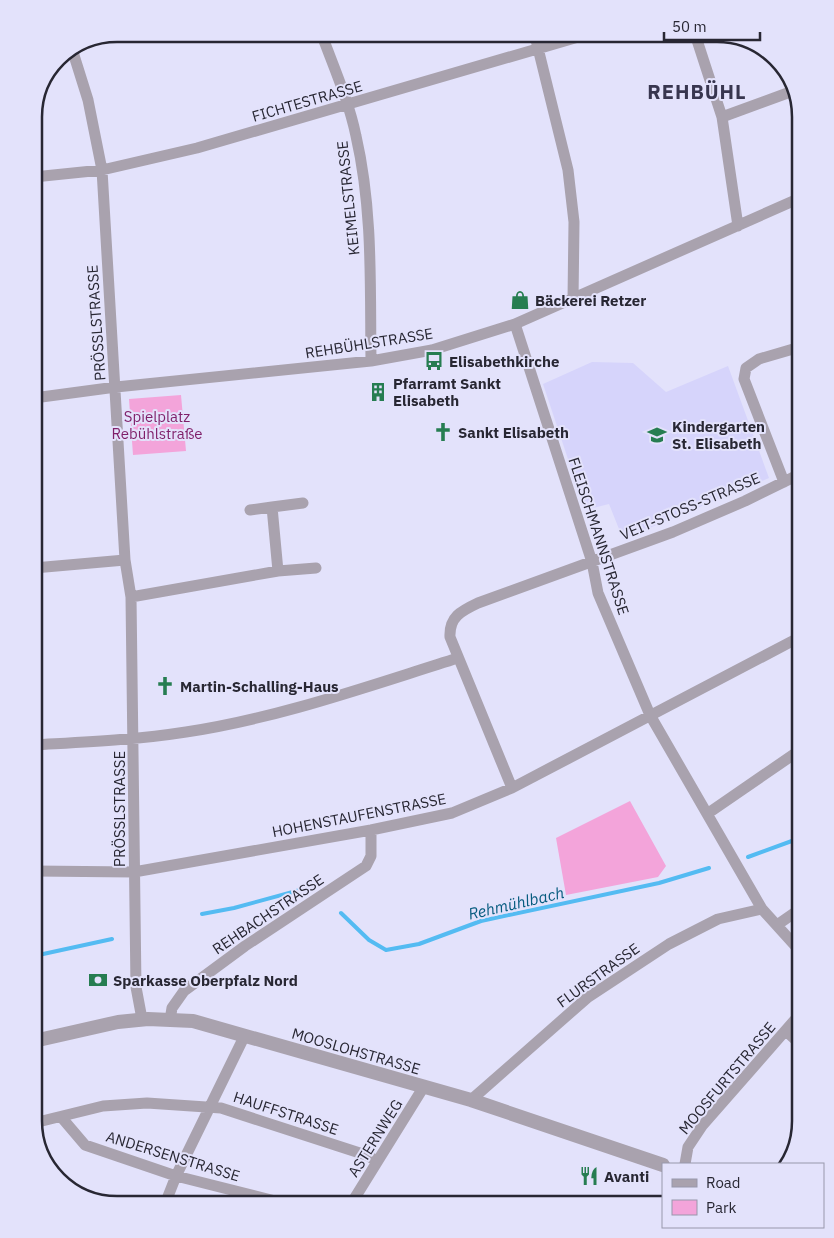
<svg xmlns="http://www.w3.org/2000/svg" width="834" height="1238" font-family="'IBM Plex Sans',sans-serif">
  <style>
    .built { fill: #d6d4fb }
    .green { fill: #f3a4da }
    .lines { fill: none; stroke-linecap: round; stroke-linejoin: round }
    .stream { stroke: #54bbf2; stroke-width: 4 }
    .minor { stroke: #a9a2ae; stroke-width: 11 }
    .tertiary { stroke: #a9a2ae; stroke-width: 14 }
    .labels { text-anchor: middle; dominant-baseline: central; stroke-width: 4; stroke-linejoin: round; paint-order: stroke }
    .street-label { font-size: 15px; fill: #282733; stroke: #e3e2fb }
    .poi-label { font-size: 15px; font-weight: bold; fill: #282733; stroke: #e3e2fb; text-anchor: start }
    .park-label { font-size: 15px; fill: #7f1f69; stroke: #e3e2fb }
    .water-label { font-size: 16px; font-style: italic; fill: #065b7f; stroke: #e3e2fb }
    .district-label { font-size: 20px; font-weight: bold; letter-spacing: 1px; fill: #38364f; stroke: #e3e2fb }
    .rim { fill: none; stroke: #282733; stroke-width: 2.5 }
  </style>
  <rect width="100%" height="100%" fill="#e3e2fb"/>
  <path class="built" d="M592,362L633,363L666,392L728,366L769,478L623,539L609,504L585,510L543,384Z"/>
  <path class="green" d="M181,395L186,451L133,455L129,399Z
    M630,801L666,866L658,877L566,895L556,838Z"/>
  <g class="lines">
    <path class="stream" d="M748,857L800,838
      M341,913L369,940L386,950L419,944L481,921L659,883L709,868
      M202,914L234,908L311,887
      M34,956L112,939"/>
    <path class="minor" d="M695,34L722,117L738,226
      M535,36L568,170L574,222L573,300
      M323,38C335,70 349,102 356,136C373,210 370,285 371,361
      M72,49L88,100L102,170L125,560L131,597L136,987L142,1019
      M722,117L793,91
      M34,177L102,170L197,148L585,35
      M515,324L592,562L598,593L650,715L762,909L800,951
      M34,398L116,387L371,361L432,350L515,324L800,198
      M784,482L744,379L746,368L759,359L800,347
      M250,510L272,507
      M34,568L125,560
      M278,571L316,568
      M131,597L278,571L272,507L303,503
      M34,745C85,742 135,740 186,732C279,718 368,686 458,658
      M512,788L450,637C449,617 461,611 478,603L673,532L745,501L800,474
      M707,814L800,750
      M34,871L134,872L371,830L452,813L512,788L800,637
      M777,925L800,909
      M170,1020L172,1008L184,991L245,946L366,866L371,856V830
      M786,1031L800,1044
      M471,1100L587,998L669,944L718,919L762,909
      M62,1118L85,1145L176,1176L287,1204
      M34,1123L103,1106L147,1103L221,1108L369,1156L377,1162
      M685,1164L688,1147L702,1126L800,1014
      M165,1204L176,1176L245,1035
      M351,1204L423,1088"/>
    <path class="tertiary" d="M34,1041L118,1022L148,1019L193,1021L471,1100L663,1165"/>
  </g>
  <defs>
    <g id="shop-bare" transform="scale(1.5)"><path d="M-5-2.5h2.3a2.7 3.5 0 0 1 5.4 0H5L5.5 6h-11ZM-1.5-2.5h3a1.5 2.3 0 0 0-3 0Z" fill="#267d51" stroke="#e3e2fb" stroke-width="2.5" paint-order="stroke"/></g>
    <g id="bus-bare" transform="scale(1.5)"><path d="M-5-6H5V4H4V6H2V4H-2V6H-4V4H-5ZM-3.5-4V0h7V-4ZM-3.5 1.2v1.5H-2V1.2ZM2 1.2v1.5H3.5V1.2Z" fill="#267d51" stroke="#e3e2fb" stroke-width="2.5" paint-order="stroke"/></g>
    <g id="building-bare" transform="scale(1.5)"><path d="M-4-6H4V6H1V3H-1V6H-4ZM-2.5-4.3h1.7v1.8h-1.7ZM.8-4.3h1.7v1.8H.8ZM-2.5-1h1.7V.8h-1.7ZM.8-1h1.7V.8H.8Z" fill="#267d51" stroke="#e3e2fb" stroke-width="2.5" paint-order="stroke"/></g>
    <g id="church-bare" transform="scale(1.5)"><path d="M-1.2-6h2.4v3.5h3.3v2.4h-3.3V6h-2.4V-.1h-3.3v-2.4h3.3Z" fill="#267d51" stroke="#e3e2fb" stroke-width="2.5" paint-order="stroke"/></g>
    <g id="school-bare" transform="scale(1.5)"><path d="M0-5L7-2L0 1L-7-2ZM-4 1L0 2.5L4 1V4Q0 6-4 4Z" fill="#267d51" stroke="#e3e2fb" stroke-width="2.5" paint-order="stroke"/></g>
    <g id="bank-bare" transform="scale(1.5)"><path d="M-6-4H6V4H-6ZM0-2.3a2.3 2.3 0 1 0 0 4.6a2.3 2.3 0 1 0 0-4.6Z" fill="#267d51" stroke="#e3e2fb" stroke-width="2.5" paint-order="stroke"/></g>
    <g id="restaurant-bare" transform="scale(1.5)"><path d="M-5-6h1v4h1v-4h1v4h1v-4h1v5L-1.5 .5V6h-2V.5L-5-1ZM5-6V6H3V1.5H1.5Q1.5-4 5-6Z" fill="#267d51" stroke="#e3e2fb" stroke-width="2.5" paint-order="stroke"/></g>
  </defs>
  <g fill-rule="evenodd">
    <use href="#shop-bare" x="520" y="300"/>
    <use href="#bus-bare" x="434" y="361"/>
    <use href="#building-bare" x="378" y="392"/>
    <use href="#church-bare" x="443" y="432"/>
    <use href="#school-bare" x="657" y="435"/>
    <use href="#church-bare" x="165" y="686"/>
    <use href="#bank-bare" x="98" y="980"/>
    <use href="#restaurant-bare" x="589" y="1176"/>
  </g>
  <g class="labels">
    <g class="street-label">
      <text transform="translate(307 101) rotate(-16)">FICHTESTRASSE</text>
      <text transform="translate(348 198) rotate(-96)">KEIMELSTRASSE</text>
      <text transform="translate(96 323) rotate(-94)">PRÖSSLSTRASSE</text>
      <text transform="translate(369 343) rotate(-9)">REHBÜHLSTRASSE</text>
      <text transform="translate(690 506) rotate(-23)">VEIT-STOSS-STRASSE</text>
      <text transform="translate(599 536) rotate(72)">FLEISCHMANNSTRASSE</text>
      <text transform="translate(119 809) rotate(-90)">PRÖSSLSTRASSE</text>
      <text transform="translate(359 815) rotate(-11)">HOHENSTAUFENSTRASSE</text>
      <text transform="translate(268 914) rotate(-34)">REHBACHSTRASSE</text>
      <text transform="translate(598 975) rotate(-36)">FLURSTRASSE</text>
      <text transform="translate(356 1051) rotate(16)">MOOSLOHSTRASSE</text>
      <text transform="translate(727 1078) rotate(-50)">MOOSFURTSTRASSE</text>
      <text transform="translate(286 1113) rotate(18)">HAUFFSTRASSE</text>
      <text transform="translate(375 1138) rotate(-58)">ASTERNWEG</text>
      <text transform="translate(173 1156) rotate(17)">ANDERSENSTRASSE</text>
    </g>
    <g class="poi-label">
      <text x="535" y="300">Bäckerei Retzer</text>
      <text x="449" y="361">Elisabethkirche</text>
      <text x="393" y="383">Pfarramt Sankt<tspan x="393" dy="17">Elisabeth</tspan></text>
      <text x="672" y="426">Kindergarten<tspan x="672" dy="17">St. Elisabeth</tspan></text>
      <text x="458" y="432">Sankt Elisabeth</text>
      <text x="180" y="686">Martin-Schalling-Haus</text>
      <text x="113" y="980">Sparkasse Oberpfalz Nord</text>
      <text x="604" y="1176">Avanti</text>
    </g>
    <g class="park-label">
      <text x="157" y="416">Spielplatz<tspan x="157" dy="17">Rebühlstraße</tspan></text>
    </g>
    <g class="water-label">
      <text transform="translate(516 903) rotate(-13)">Rehmühlbach</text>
    </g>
    <g class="district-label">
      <text x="697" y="91">REHBÜHL</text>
    </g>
  </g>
  <path d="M0 0H834V1238H0ZM117 42H717A75 75 0 0 1 792 117V1121A75 75 0 0 1 717 1196H117A75 75 0 0 1 42 1121V117A75 75 0 0 1 117 42Z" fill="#e3e2fb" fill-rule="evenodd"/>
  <path class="rim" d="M117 42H717A75 75 0 0 1 792 117V1121A75 75 0 0 1 717 1196H117A75 75 0 0 1 42 1121V117A75 75 0 0 1 117 42Z"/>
  <rect x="662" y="1163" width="162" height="65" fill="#e3e2fb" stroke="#9897ab"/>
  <rect x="672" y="1179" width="25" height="8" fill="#a9a2ae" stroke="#9897ab"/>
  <text x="706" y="1188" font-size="15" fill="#282733">Road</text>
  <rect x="672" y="1200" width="25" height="15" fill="#f3a4da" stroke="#9897ab"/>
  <text x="706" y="1213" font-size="15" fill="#282733">Park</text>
  <path d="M664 32v8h96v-8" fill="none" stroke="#282733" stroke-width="2.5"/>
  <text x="672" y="32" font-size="15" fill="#282733" stroke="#e3e2fb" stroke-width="4" paint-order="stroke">50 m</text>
</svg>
